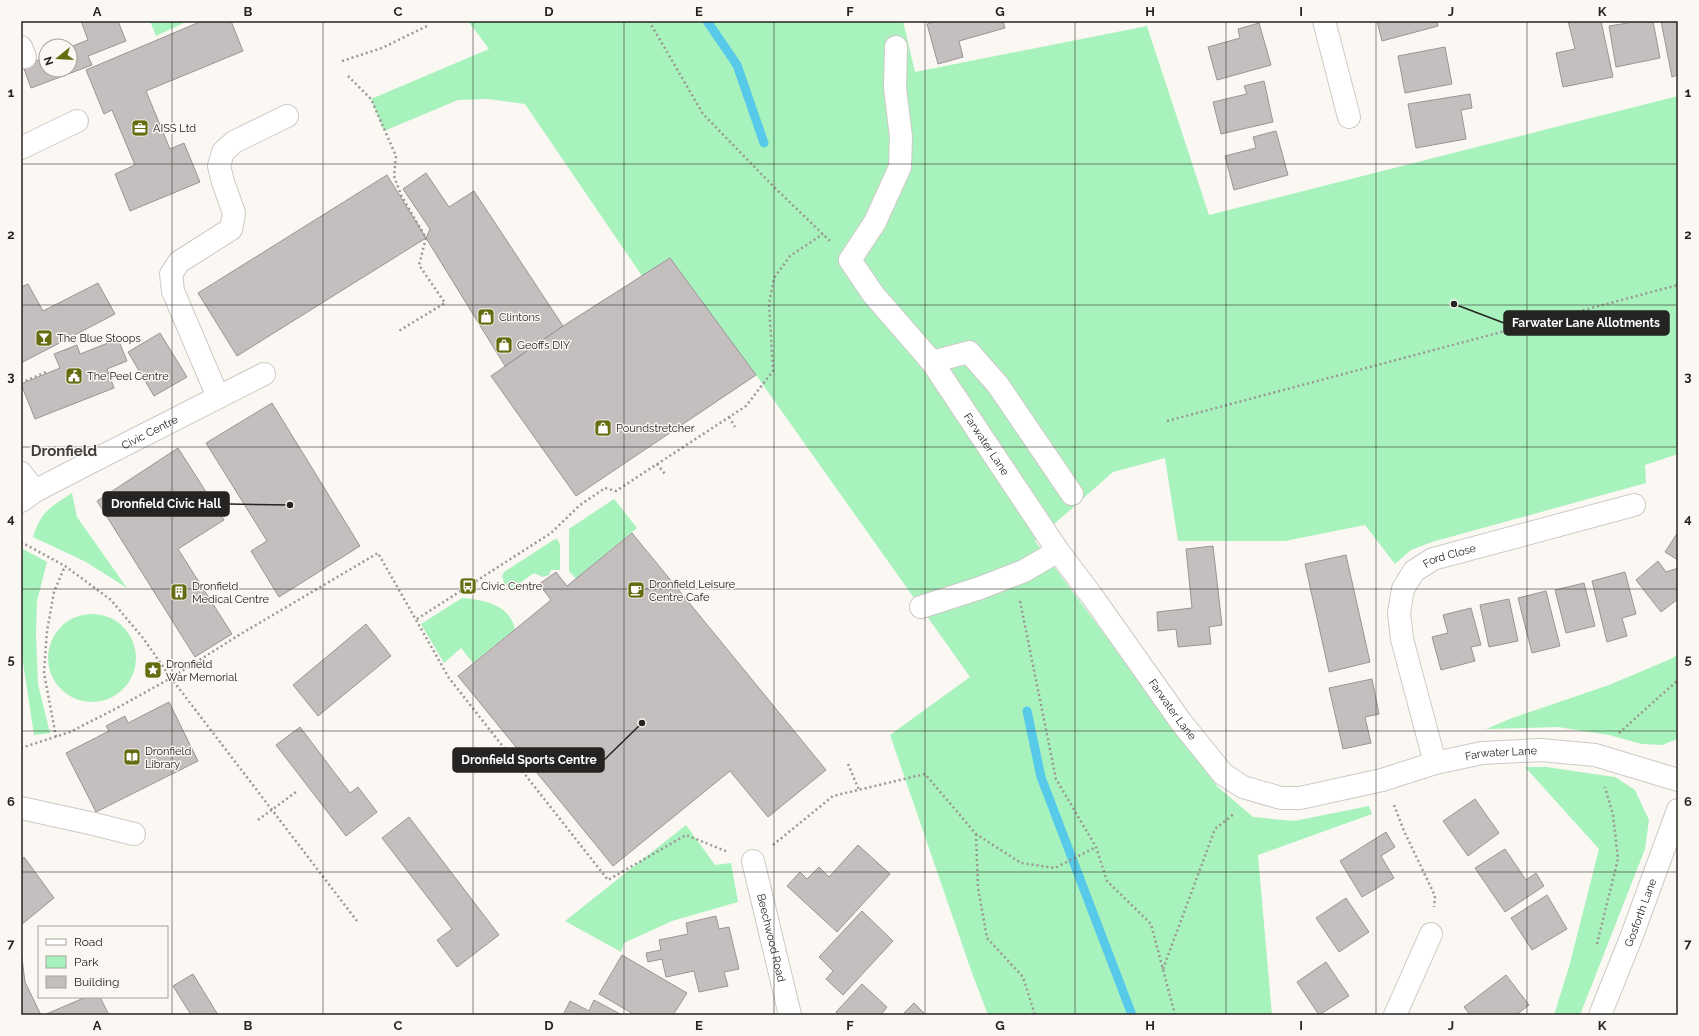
<svg xmlns="http://www.w3.org/2000/svg" width="1699" height="1036" font-family="Raleway,sans-serif">
  <style>
    .green { fill: #a8f2bd }
    .lines { fill: none; stroke-linecap: round; stroke-linejoin: round }
    .stream { stroke: #58cae9; stroke-width: 9 }
    .building { fill: #c4bebf; stroke: #9b9597 }
    .minor-casing { stroke: #cecac6; stroke-width: 24 }
    .path { stroke: #9a9794; stroke-width: 2.5; stroke-dasharray: 2 3; stroke-linecap: butt }
    .minor { stroke: #fff; stroke-width: 22 }
    .grid { fill: none; stroke: #252422; stroke-width: 1; stroke-opacity: 0.55 }
    .labels { text-anchor: middle; dominant-baseline: central; stroke-width: 3; stroke-linejoin: round; paint-order: stroke }
    .poi-label { font-size: 11px; fill: #252422; stroke: #fbf7f2; text-anchor: start }
    .street-label { font-size: 11px; fill: #252422; stroke: #fbf7f2 }
    .district-label { font-size: 15px; font-weight: bold; fill: #413e3b; stroke: #fbf7f2 }
    .leader { fill: none; stroke: #252422; stroke-width: 1.5 }
    .callout-dot { fill: #252422; stroke: #fbf7f2; stroke-width: 1.5 }
    .callout { fill: #252422; stroke: #252422; stroke-width: 1.5 }
    .callout-label { font-size: 12px; text-anchor: middle; font-weight: bold; fill: #fff }
    .neatline { fill: none; stroke: #252422; stroke-width: 1.5 }
    .grid-label { font-size: 13px; text-anchor: middle; font-weight: bold; fill: #252422 }
  </style>
  <rect width="100%" height="100%" fill="#fbf7f2"/>
  <path class="green" d="M150,21H188L156,36Z
    M468,21H903L915,72L1147,26L1209,215L1678,96V454L1645,465L1646,483L1432,542L1411,550L1395,564L1365,525L1285,541H1178L1165,458L1113,472L1035,541L1218,787L1253,817L1294,821L1369,806L1372,814L1258,855L1272,1015H988L972,973L890,735L970,677L756,375L670,258L642,276L525,104L488,99L458,100L384,131L371,99L489,49Z
    M72,493L77,517L127,588L86,562L33,537C41,511 50,508 72,493Z
    M614,499L637,528L576,579L569,571V529Z
    M555,539L558,540L560,545V570H551L549,575L543,577L534,573L516,586L510,588L505,585L502,576L504,572Z
    M23,549L47,562L37,601L36,634L38,684L50,733L34,735L21,649V587Z
    M462,598C484,600 509,604 515,629L473,663L461,648L444,663L421,624Z
    M48 658a44 44 0 1 1 88 0a44 44 0 1 1-88 0Z
    M1678,653V739L1662,745L1642,744L1609,735L1558,727L1486,729L1512,718L1609,685L1673,658Z
    M1525,767H1546L1615,777L1635,790L1649,820L1645,849L1580,1015H1554L1569,967L1599,849Z
    M686,825L715,865L731,863L738,902L672,921L624,943L621,952L565,921Z"/>
  <g class="lines">
    <path class="stream" d="M707,21L737,65L764,143
      M1027,711L1041,777L1132,1015"/>
  </g>
  <path class="building" d="M81,21H118L126,41L88,56L92,65L31,88L23,66L46,57V70H70V47L88,40Z
    M202,21H231L243,51L146,91L170,149L184,143L200,182L130,211L115,174L135,165L112,110L104,114L86,70Z
    M936,21H1003L1005,28L959,41L963,57L938,64L927,24Z
    M1377,21H1437L1438,26L1382,41Z
    M1568,21H1601L1613,77L1563,87L1556,53L1575,49Z
    M1628,21H1653L1660,58L1616,67L1609,26L1628,23Z
    M1661,21H1678V75L1672,77Z
    M1259,23L1271,65L1217,80L1208,47L1240,38L1238,29Z
    M1445,47L1452,84L1405,93L1398,56Z
    M1264,81L1273,122L1221,134L1213,102L1247,94L1244,86Z
    M1470,94L1472,108L1461,110L1466,139L1416,148L1408,104Z
    M1276,131L1288,175L1234,190L1225,156L1256,148L1253,137Z
    M426,173L449,207L474,191L563,326L505,366L426,238L430,229L403,189Z
    M387,175L426,238L237,356L198,293Z
    M670,258L756,375L576,496L491,376L563,326Z
    M98,283L115,314L21,363V287L28,284L43,311Z
    M160,333L187,377L154,396L128,352Z
    M118,339L127,361L107,369L114,388L35,419L21,384L60,368L54,354L77,345L80,354Z
    M272,403L360,546L279,597L251,551L267,541L206,443Z
    M178,448L224,520L178,549L232,634L195,657L97,501Z
    M1678,532V560L1665,552Z
    M632,533L826,770L768,817L730,771L613,866L458,676L551,600L539,584L556,572L567,586Z
    M1213,546L1222,625L1209,627L1211,644L1178,647L1176,629L1158,631L1157,612L1192,608L1186,549Z
    M1346,555L1370,662L1329,672L1305,564Z
    M1658,561L1666,572L1678,568V599L1661,612L1636,580Z
    M1625,572L1636,614L1622,618L1627,636L1607,642L1592,581Z
    M1584,583L1595,626L1566,633L1555,590Z
    M1546,591L1560,646L1532,653L1518,598Z
    M1509,599L1518,641L1489,647L1480,605Z
    M1471,608L1481,645L1471,647L1475,661L1441,670L1432,637L1448,633L1443,615Z
    M366,624L391,656L318,716L293,685Z
    M1372,679L1379,714L1365,717L1371,743L1343,749L1329,688Z
    M169,702L198,761L96,812L66,753L109,731L106,726L125,716L128,723Z
    M300,727L350,793L358,787L377,812L346,836L276,745Z
    M1475,799L1499,833L1468,856L1443,821Z
    M409,817L499,935L457,967L437,940L452,929L382,838Z
    M1386,832L1395,847L1381,856L1394,878L1362,897L1340,861Z
    M858,845L890,874L837,932L787,886L800,872L807,879L819,867L829,877Z
    M1505,849L1526,880L1536,873L1544,886L1505,912L1475,868Z
    M24,857L54,898L21,925V860Z
    M1547,895L1567,929L1532,950L1511,918Z
    M1346,898L1369,932L1339,952L1316,918Z
    M862,911L893,941L843,995L826,979L833,971L819,957Z
    M716,916L719,929L729,927L739,969L724,972L728,986L699,992L694,971L666,977L662,959L648,962L646,953L661,950L659,940L688,934L686,923Z
    M21,951L25,982L41,1015H21Z
    M622,955L687,993L673,1015H635L599,994Z
    M1326,962L1349,996L1319,1015L1297,982Z
    M193,974L218,1015H191L173,986Z
    M1506,975L1529,1005L1516,1015H1470L1464,1007Z
    M862,984L887,1007L881,1015H839L836,1012Z
    M86,997H100L109,1015H44Z
    M594,1000L622,1015H563L570,1001L589,1011Z
    M914,1003L926,1015H902Z"/>
  <g class="lines">
    <g class="minor-casing">
      <g id="minor">
        <path d="M1324,21L1349,117"/>
        <path d="M21,47L25,57"/>
        <path id="s1" d="M896,47L895,88L901,137L900,167L875,222L850,260L873,294L932,362L1058,551L1092,596L1181,722L1223,774L1243,787L1281,798H1300L1382,780L1435,763L1482,753L1541,750L1595,755L1678,780"/>
        <path d="M21,148L77,121"/>
        <path d="M932,362L969,352L998,385L1072,494"/>
        <path d="M218,397L173,291L171,274L179,262L231,229L234,213L223,182L219,166L223,152L234,142L287,116"/>
        <path d="M21,473L35,491"/>
        <path id="s2" d="M21,501L35,491L89,463L264,374"/>
        <path d="M921,607L980,588L1024,571L1058,551"/>
        <path id="s3" d="M1435,763L1402,639L1399,613L1403,589L1414,571L1433,559L1634,505"/>
        <path d="M21,808L94,824L134,834"/>
        <path id="s4" d="M753,861L790,1015"/>
        <path d="M1395,1015L1431,934"/>
        <path id="s5" d="M1600,1015L1631,938L1678,810"/>
      </g>
    </g>
    <path class="path" d="M649,21L703,114L774,187L830,241
      M342,61L382,48L427,26
      M348,76L371,99L396,156L394,176L401,195L426,238L419,265L445,303L397,332
      M21,383L46,372
      M729,417L735,427
      M1167,421L1678,285
      M657,464L665,474
      M21,542L65,566L111,600L143,638L171,678L357,921
      M1020,601L1056,779L1096,847L1107,881L1151,924L1175,1015
      M417,619L551,533L580,505L605,488L616,491L746,406L773,371L769,304L774,278L790,256L823,234
      M1619,733L1678,680
      M56,737L44,673L47,631L54,592L65,566
      M21,748L70,732L117,708L171,678L239,635L378,553L449,678L608,880L686,835L728,852
      M848,764L859,790
      M1394,805L1404,831L1435,896L1434,907
      M258,820L296,792
      M976,834L978,888L987,938L1023,977L1035,1015
      M773,845L833,796L925,774L976,834L1021,863L1055,868L1096,847
      M1597,944L1618,859L1613,815L1605,787
      M1163,969L1215,829L1235,813"/>
    <use href="#minor" class="minor"/>
  </g>
  <path class="grid" d="M172,21V1015M323,21V1015M473,21V1015M624,21V1015M774,21V1015M925,21V1015M1075,21V1015M1226,21V1015M1376,21V1015M1527,21V1015M21,164H1678M21,305H1678M21,447H1678M21,589H1678M21,731H1678M21,872H1678"/>
  <defs>
    <g id="office-square" transform="scale(0.9)"><rect x="-9" y="-9" width="18" height="18" rx="4" fill="#656c11" stroke="#fbf7f2"/><path d="M-6-3h4V-5.5h4V-3h4V5H-6ZM-1-4.5V-3h2v-1.5ZM-6 0V1H6V0Z" fill="#fff"/></g>
    <g id="shop-square" transform="scale(0.9)"><rect x="-9" y="-9" width="18" height="18" rx="4" fill="#656c11" stroke="#fbf7f2"/><path d="M-5-2.5h2.3a2.7 3.5 0 0 1 5.4 0H5L5.5 6h-11ZM-1.5-2.5h3a1.5 2.3 0 0 0-3 0Z" fill="#fff"/></g>
    <g id="bar-square" transform="scale(0.9)"><rect x="-9" y="-9" width="18" height="18" rx="4" fill="#656c11" stroke="#fbf7f2"/><path d="M-6-5H6L.8 .8V4.5H3.5V6h-7V4.5H-.8V.8Z" fill="#fff"/></g>
    <g id="civic-square" transform="scale(0.9)"><rect x="-9" y="-9" width="18" height="18" rx="4" fill="#656c11" stroke="#fbf7f2"/><path d="M-.6-6.5H3V-4.5H.6V-3L4-1V1h2V6H-6V1h2V-1L-.6-3ZM-1.2 2.5V6h2.4V2.5Z" fill="#fff"/></g>
    <g id="bus-square" transform="scale(0.9)"><rect x="-9" y="-9" width="18" height="18" rx="4" fill="#656c11" stroke="#fbf7f2"/><path d="M-5-6H5V4H4V6H2V4H-2V6H-4V4H-5ZM-3.5-4V0h7V-4ZM-3.5 1.2v1.5H-2V1.2ZM2 1.2v1.5H3.5V1.2Z" fill="#fff"/></g>
    <g id="cafe-square" transform="scale(0.9)"><rect x="-9" y="-9" width="18" height="18" rx="4" fill="#656c11" stroke="#fbf7f2"/><path d="M-5.5-4.5H6V0H3Q3 3.5 0 3.5H-2.5Q-5.5 3.5-5.5 0ZM3-3.2v2h1.7v-2ZM-6 4.5H4V6H-6Z" fill="#fff"/></g>
    <g id="building-square" transform="scale(0.9)"><rect x="-9" y="-9" width="18" height="18" rx="4" fill="#656c11" stroke="#fbf7f2"/><path d="M-4-6H4V6H1V3H-1V6H-4ZM-2.5-4.3h1.7v1.8h-1.7ZM.8-4.3h1.7v1.8H.8ZM-2.5-1h1.7V.8h-1.7ZM.8-1h1.7V.8H.8Z" fill="#fff"/></g>
    <g id="sight-square" transform="scale(0.9)"><rect x="-9" y="-9" width="18" height="18" rx="4" fill="#656c11" stroke="#fbf7f2"/><path d="M0-6L1.8-2.2L6-1.7L2.9 1.2L3.7 5.4L0 3.3L-3.7 5.4L-2.9 1.2L-6-1.7L-1.8-2.2Z" fill="#fff"/></g>
    <g id="library-square" transform="scale(0.9)"><rect x="-9" y="-9" width="18" height="18" rx="4" fill="#656c11" stroke="#fbf7f2"/><path d="M-6-4Q-3-5.5-.7-3.5V5Q-3 3-6 4ZM6-4Q3-5.5 .7-3.5V5Q3 3 6 4Z" fill="#fff"/></g>
  </defs>
  <g fill-rule="evenodd">
    <use href="#office-square" x="140" y="128"/>
    <use href="#shop-square" x="486" y="317"/>
    <use href="#bar-square" x="44" y="338"/>
    <use href="#shop-square" x="504" y="345"/>
    <use href="#civic-square" x="74" y="376"/>
    <use href="#shop-square" x="603" y="428"/>
    <use href="#bus-square" x="468" y="586"/>
    <use href="#cafe-square" x="636" y="590"/>
    <use href="#building-square" x="179" y="592"/>
    <use href="#sight-square" x="153" y="670"/>
    <use href="#library-square" x="132" y="757"/>
  </g>
  <g class="labels">
    <g class="poi-label">
      <text x="153" y="128">AISS Ltd</text>
      <text x="499" y="317">Clintons</text>
      <text x="57" y="338">The Blue Stoops</text>
      <text x="517" y="345">Geoffs DIY</text>
      <text x="87" y="376">The Peel Centre</text>
      <text x="616" y="428">Poundstretcher</text>
      <text x="649" y="584">Dronfield Leisure<tspan x="649" dy="13">Centre Cafe</tspan></text>
      <text x="192" y="586">Dronfield<tspan x="192" dy="13">Medical Centre</tspan></text>
      <text x="481" y="586">Civic Centre</text>
      <text x="166" y="664">Dronfield<tspan x="166" dy="13">War Memorial</tspan></text>
      <text x="145" y="751">Dronfield<tspan x="145" dy="13">Library</tspan></text>
    </g>
    <g class="street-label">
      <text stroke="none"><textPath href="#s2" startOffset="146">Civic Centre</textPath></text>
      <text stroke="none"><textPath href="#s1" startOffset="456">Farwater Lane</textPath></text>
      <text stroke="none"><textPath href="#s3" startOffset="239">Ford Close</textPath></text>
      <text stroke="none"><textPath href="#s1" startOffset="780">Farwater Lane</textPath></text>
      <text stroke="none"><textPath href="#s1" startOffset="1151">Farwater Lane</textPath></text>
      <text stroke="none"><textPath href="#s5" startOffset="110">Gosforth Lane</textPath></text>
      <text stroke="none"><textPath href="#s4" startOffset="79">Beechwood Road</textPath></text>
    </g>
    <g class="district-label">
      <text x="64" y="451">Dronfield</text>
    </g>
  </g>
  <path class="leader" d="M1454 304L1504 323M290 505L229 504M642 723L604 760"/>
  <g class="callout-dot">
    <circle cx="1454" cy="304" r="4"/>
    <circle cx="290" cy="505" r="4"/>
    <circle cx="642" cy="723" r="4"/>
  </g>
  <g class="callout">
    <rect x="1504" y="311" width="165" height="24" rx="4"/>
    <rect x="103" y="492" width="126" height="24" rx="4"/>
    <rect x="453" y="748" width="151" height="24" rx="4"/>
  </g>
  <g class="callout-label">
    <text x="1586" y="327">Farwater Lane Allotments</text>
    <text x="166" y="508">Dronfield Civic Hall</text>
    <text x="529" y="764">Dronfield Sports Centre</text>
  </g>
  <rect width="1699" height="1036" fill="none" stroke="#fbf7f2" stroke-width="44"/>
  <rect x="38" y="926" width="130" height="72" fill="#fbf7f2" stroke="#a5a39f"/>
  <rect x="46" y="939" width="20" height="6" fill="#ffffff" stroke="#a5a39f"/>
  <text x="74" y="946" font-size="12" fill="#252422">Road</text>
  <rect x="46" y="956" width="20" height="12" fill="#a8f2bd" stroke="#a5a39f"/>
  <text x="74" y="966" font-size="12" fill="#252422">Park</text>
  <rect x="46" y="976" width="20" height="12" fill="#c4bebf" stroke="#a5a39f"/>
  <text x="74" y="986" font-size="12" fill="#252422">Building</text>
  <g transform="translate(58 58) rotate(252)"><circle r="19" fill="#fbf7f2" stroke="#a5a39f"/>
  <path d="M0-3L7 15L0 10L-7 15Z" fill="#656c11"/>
  <text y="-6" font-size="11" font-weight="bold" text-anchor="middle" fill="#252422">N</text>
  </g>
  <rect x="22" y="22" width="1655" height="992" class="neatline"/>
  <g class="grid-label">
    <text x="97" y="16">A</text>
    <text x="248" y="16">B</text>
    <text x="398" y="16">C</text>
    <text x="549" y="16">D</text>
    <text x="699" y="16">E</text>
    <text x="850" y="16">F</text>
    <text x="1000" y="16">G</text>
    <text x="1150" y="16">H</text>
    <text x="1301" y="16">I</text>
    <text x="1451" y="16">J</text>
    <text x="1602" y="16">K</text>
    <text x="11" y="97">1</text>
    <text x="1688" y="97">1</text>
    <text x="11" y="239">2</text>
    <text x="1688" y="239">2</text>
    <text x="11" y="381">3</text>
    <text x="1688" y="381">3</text>
    <text x="11" y="523">4</text>
    <text x="1688" y="523">4</text>
    <text x="11" y="664">5</text>
    <text x="1688" y="664">5</text>
    <text x="11" y="806">6</text>
    <text x="1688" y="806">6</text>
    <text x="11" y="948">7</text>
    <text x="1688" y="948">7</text>
    <text x="97" y="1030">A</text>
    <text x="248" y="1030">B</text>
    <text x="398" y="1030">C</text>
    <text x="549" y="1030">D</text>
    <text x="699" y="1030">E</text>
    <text x="850" y="1030">F</text>
    <text x="1000" y="1030">G</text>
    <text x="1150" y="1030">H</text>
    <text x="1301" y="1030">I</text>
    <text x="1451" y="1030">J</text>
    <text x="1602" y="1030">K</text>
  </g>
</svg>
